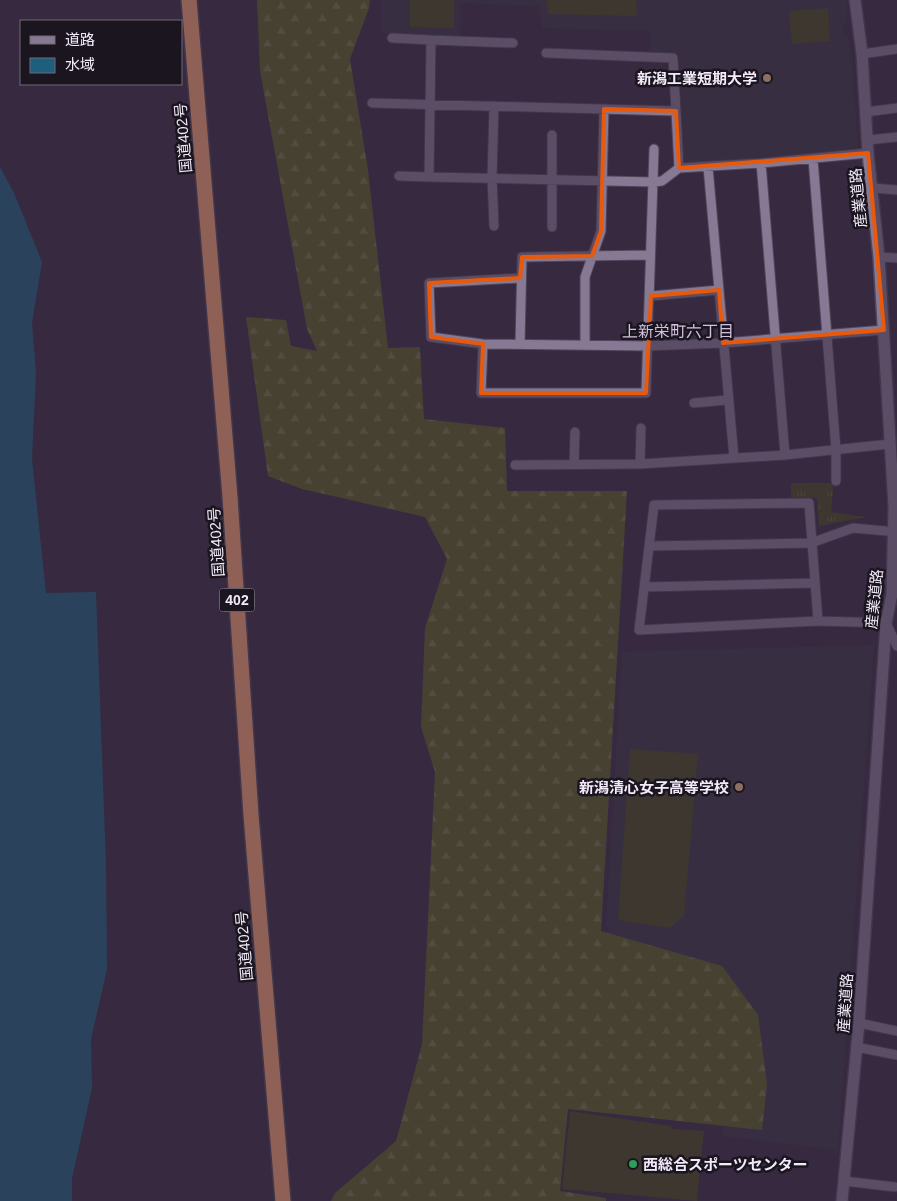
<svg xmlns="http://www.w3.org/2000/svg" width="897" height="1201" font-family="Helvetica,'Noto Sans JP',sans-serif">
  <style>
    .education { fill: #393445 }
    .forest { fill: url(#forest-firs) }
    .park { fill: url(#park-tufts) }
    .garden { fill: #45471b }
    .water { fill: #1e5f7e }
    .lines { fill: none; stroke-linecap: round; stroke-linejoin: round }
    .street-casing { stroke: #504559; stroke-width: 11 }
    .secondary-casing { stroke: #504559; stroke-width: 14 }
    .highway-casing { stroke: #504559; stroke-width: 18 }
    .street { stroke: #877993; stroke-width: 9 }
    .secondary { stroke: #877993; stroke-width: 11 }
    .highway { stroke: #fba271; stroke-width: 15 }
    .marked { fill: none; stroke: #e8590c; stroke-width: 4; stroke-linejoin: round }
    .education-dot { fill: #8d6e63; stroke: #1a151f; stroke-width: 2 }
    .leisure-dot { fill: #2e9e5b; stroke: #1a151f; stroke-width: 2 }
    .labels { text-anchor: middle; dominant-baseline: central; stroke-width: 5; stroke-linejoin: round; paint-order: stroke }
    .shield { fill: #1a151f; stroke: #b1aab8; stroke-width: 1 }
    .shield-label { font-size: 14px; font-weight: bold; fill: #f2eaf9 }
    .poi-label { font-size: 15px; font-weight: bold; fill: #f2eaf9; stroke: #1a151f; text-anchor: end }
    .street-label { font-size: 15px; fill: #f2eaf9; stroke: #1a151f }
    .neighbourhood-label { font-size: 16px; fill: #d1c1de; stroke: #1a151f }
  </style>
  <defs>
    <pattern id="forest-firs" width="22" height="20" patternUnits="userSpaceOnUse" patternTransform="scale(1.25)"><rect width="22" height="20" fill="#5c5e22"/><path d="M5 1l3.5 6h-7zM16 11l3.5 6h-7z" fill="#747543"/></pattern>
    <pattern id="park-tufts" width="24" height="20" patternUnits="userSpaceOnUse" patternTransform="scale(1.25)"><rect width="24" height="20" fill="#45471b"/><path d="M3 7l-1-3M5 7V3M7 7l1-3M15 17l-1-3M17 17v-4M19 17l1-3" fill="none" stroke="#60623d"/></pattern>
  </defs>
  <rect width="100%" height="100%" fill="#362940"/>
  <path class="education" d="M382,0H847V21L843,25V34L848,38L852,59L858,150L688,163L680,155L681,84L678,54L649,53L651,31L542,28L539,6L461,3L460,37L381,33Z
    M874,645L838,1150L722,1136L729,1087L609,934L606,921L622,652Z"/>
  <path class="forest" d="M257,0H370L369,8L350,59L368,170L388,348L420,347L424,419L505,428L507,491H627L601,931L722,966L758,1015L767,1084L762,1130L568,1109L560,1191L606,1198V1201H331L335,1193L396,1141L422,1044L435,772L421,727L425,628L447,559L425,517L302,489L268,476L246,317L286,320L291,346L317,351L307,329L260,71Z"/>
  <path class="park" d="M791,483H834L831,512L866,517L819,526L817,498L791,497Z"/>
  <path class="garden" d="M410,0H454V28L410,27Z
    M546,0H636L637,16L548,14Z
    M828,8L830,41L792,44L789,11Z
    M630,749L698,754L684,916L670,928L618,920Z
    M570,1111L671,1126L673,1129L704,1131L697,1201L562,1189Z"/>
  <path class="water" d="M0,167L14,193L42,262L32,323L36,372L32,459L46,593L96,592L106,864L107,969L91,1039L92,1088L72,1179V1201H0Z"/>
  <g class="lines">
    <g class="street-casing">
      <path id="street" d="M392,38L431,40
        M513,43L431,40L429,177L654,182L662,181L679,168L761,163L868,153
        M546,53L673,58L676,111
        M862,54L897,49
        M372,103L676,111L679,168
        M866,112L897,108
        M868,140L897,137
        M813,159L836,450V481
        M761,163L785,455
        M708,167L734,458
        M399,176L429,177
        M873,188L897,190
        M494,226L492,178L494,106
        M552,227V135
        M879,257L897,258
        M520,278L429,283L431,337L483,344L648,346L723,343L884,330
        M651,296L719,290
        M483,344L481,393H646L654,149
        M520,344L522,257L649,255
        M585,344V277L601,231L604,109
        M694,403L727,400
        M574,464L575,432
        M640,464L641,428
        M515,465L640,464L785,455L890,444
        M650,546L811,543L853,528L897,532
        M645,587L814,583
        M818,621L809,503L654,505L639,630L818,621L886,623L897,646
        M859,1023L897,1031
        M856,1047L897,1055
        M844,1181L895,1187"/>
    </g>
    <g class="secondary-casing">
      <path id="secondary" d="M842,1201L859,1023L886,623L892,594L894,507L879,257L868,153L862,54L855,0"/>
    </g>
    <g class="highway-casing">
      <path id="highway" d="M189,0L230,497L251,815L283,1201"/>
    </g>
    <use href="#street" class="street"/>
    <use href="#secondary" class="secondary"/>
    <use href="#highway" class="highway"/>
  </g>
  <path d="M0 0H897V1201H0ZM604,109L676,111L679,168L868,153L884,330L723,343L719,290L651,296L646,393H481L483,344L431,337L429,283L520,278L522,257L592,256L601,231Z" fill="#362940" fill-opacity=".55" fill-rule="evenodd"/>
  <path class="marked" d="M604,109L676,111L679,168L868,153L884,330L723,343L719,290L651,296L646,393H481L483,344L431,337L429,283L520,278L522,257L592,256L601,231Z"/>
  <g class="education-dot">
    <circle cx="767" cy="78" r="5"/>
    <circle cx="739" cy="787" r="5"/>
  </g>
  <circle class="leisure-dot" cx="633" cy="1164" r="5"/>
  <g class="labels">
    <rect class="shield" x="219.5" y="588.5" width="35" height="23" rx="4"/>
    <g class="shield-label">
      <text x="237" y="600">402</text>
    </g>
    <g class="poi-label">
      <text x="757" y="78">新潟工業短期大学</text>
      <text x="729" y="787">新潟清心女子高等学校</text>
      <text x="643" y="1164" text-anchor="start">西総合スポーツセンター</text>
    </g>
    <g class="street-label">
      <text transform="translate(183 138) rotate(-95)">国道402号</text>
      <text transform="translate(858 198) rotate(-96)">産業道路</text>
      <text transform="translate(216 542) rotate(-94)">国道402号</text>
      <text transform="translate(874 599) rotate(-84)">産業道路</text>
      <text transform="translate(244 946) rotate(-95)">国道402号</text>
      <text transform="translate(845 1003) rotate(-86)">産業道路</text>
    </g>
    <g class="neighbourhood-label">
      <text x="678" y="331">上新栄町六丁目</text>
    </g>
  </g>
  <rect x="20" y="20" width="162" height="65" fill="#1a151f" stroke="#706a76"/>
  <rect x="30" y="36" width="25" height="8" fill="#877993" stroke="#706a76"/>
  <text x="65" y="45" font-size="15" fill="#f2eaf9">道路</text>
  <rect x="30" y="58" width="25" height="15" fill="#1e5f7e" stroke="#706a76"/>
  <text x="65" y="70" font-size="15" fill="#f2eaf9">水域</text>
</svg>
